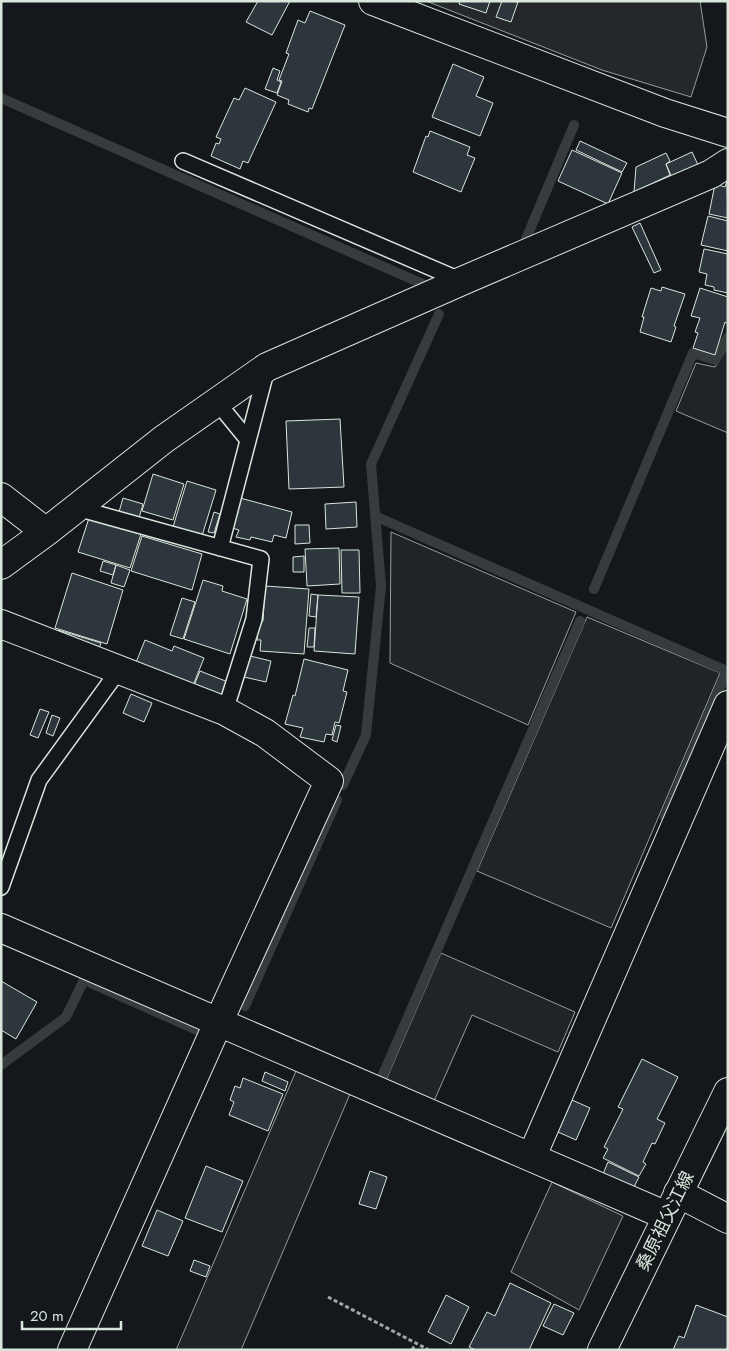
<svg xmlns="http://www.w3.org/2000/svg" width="729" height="1351" font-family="Jost,'Noto Sans JP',sans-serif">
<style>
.green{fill:#202428;stroke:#939e99}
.parking{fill:#24282b;stroke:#939e99}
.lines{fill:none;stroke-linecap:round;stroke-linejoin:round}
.stream{stroke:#363b3e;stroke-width:10}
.building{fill:#2c363c;stroke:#d8e6dc}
.lane-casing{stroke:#d8e6dc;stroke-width:18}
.street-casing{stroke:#d8e6dc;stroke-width:30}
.secondary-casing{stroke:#d8e6dc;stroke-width:30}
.path{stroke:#9da8a2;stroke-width:3;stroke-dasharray:4 2.5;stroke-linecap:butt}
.lane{stroke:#14181c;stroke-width:15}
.street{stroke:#14181c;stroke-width:28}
.secondary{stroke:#14181c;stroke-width:28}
.labels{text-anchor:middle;stroke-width:4;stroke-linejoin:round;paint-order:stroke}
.street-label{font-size:18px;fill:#d8e6dc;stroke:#14181c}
</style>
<rect width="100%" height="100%" fill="#14181c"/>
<!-- green -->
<path class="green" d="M728 347V433L676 411 696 363 715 367Z
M391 532 576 612 528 725 390 663Z
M587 617 720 673 611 928 477 871Z
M441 953 575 1012 558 1052 472 1015 434 1101 386 1080Z
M296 1071 350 1094 241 1350H176Z"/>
<!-- parking -->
<path class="parking" d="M426 1H700L707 47 691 97 602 70Z
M552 1182 623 1216 579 1310 511 1272Z"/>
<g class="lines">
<!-- stream -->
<path class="stream" d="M1 98 425 285
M526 239 574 125
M375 516 727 671 665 817
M594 589 693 353 715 360 728 337
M343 785 366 735 381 586 371 464 439 314
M245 1006 337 800
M1 1065 66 1017 84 980 197 1030
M381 1079 580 621"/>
</g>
<!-- building -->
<path class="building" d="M258 1H290L272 35 246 22Z
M460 1H490L486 13 459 4Z
M502 1 518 2 511 22 496 17Z
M310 11 345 25 312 109 309 108 308 112 288 104 289 100 277 95 282 81 279 80 289 54 286 53 298 20 305 23Z
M453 64 484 77 476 96 493 103 480 136 432 117Z
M273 68 280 71 277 80 281 82 277 93 265 89Z
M245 88 276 102 248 163 243 161 240 169 211 156 216 143 219 144 221 139 216 137 234 98 239 100Z
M430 131 470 147 467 155 475 158 461 192 413 172 426 136 428 137Z
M580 141 627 163 622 172 576 150Z
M572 150 622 173 608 204 558 181Z
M692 152 699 167 673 180 666 164Z
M666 153 670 161 666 164 670 175 634 192 636 167Z
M727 181 728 218 709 214 715 184 725 187Z
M708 216 728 221V251L701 245Z
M640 223 661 270 654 273 632 227Z
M704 249 728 254V293L714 290V287L705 285 707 274 699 272Z
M662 287 685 294 674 326 676 327 671 342 640 332 644 317H642L651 288 661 291Z
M700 288 728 297V324L725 322 715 355 693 348 698 333 695 332 700 318 691 316Z
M340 419 344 487 289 489 286 421Z
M153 474 184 484 173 520 142 511Z
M187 481 216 490 202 536 173 527Z
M123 498 143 504 139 518 119 512Z
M240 498 292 512 286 538 274 535 272 542 251 537 250 540 236 537 239 530 232 528Z
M356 502 357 527 326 529 325 504Z
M214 512 220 514 214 533 208 532Z
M89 518 141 534 130 568 78 552Z
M295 525H309L310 543 295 544Z
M142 536 202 554 192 590 131 571Z
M339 548 340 584 307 586 305 549Z
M341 550H359L360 593H342Z
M304 556V572H293V557Z
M103 561 116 565 113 575 100 571Z
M116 565 130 570 124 587 111 583Z
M72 573 123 590 107 644 55 628Z
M203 580 223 586 222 591 247 599 230 654 184 639Z
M265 586 309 589 304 654 260 651 261 640H257L258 621H263Z
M311 594 318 595 316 617 309 616Z
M318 595 359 597 355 654 314 651Z
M182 598 195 602 183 639 170 635Z
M309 628H315L314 647H307Z
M58 630 101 643 98 652 56 636Z
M145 640 172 651 174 646 204 658 192 688 135 665Z
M250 656 271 661 266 682 244 677Z
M304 659 348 670 343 691 347 692 339 723 335 722 332 735 326 734 324 742 300 737 303 728 285 724 293 695 295 696Z
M200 671 228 682 221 699 193 688Z
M131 694 152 703 144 722 123 713Z
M40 709 49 712 38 738 30 735Z
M52 715 60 718 53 736 46 733Z
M336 725 341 726 337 742 332 740Z
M1 981 37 1002 16 1039 1 1030Z
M642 1059 678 1077 657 1119 665 1123 655 1144 652 1143 643 1162 646 1164 639 1176 603 1158 608 1149 604 1147 623 1109 618 1107Z
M265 1072 288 1082 285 1091 262 1081Z
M243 1078 283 1094 268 1131 229 1115 234 1102 230 1100 235 1086 240 1088Z
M572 1100 590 1108 576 1140 558 1132Z
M608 1162 639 1177 633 1189 603 1174Z
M206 1166 243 1181 222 1232 185 1218Z
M370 1171 387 1177 376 1209 359 1204Z
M157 1210 183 1221 168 1256 142 1246Z
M194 1260 210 1266 206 1277 190 1271Z
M510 1283 551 1303 529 1350H476L469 1347 487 1312 495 1316Z
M446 1295 469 1307 451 1344 428 1332Z
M554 1304 574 1313 563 1335 543 1326Z
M696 1305 728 1317V1346L726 1350H673L679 1336 684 1338Z"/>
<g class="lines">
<defs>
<path id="lane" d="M183 161 462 281
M217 402 248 440
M77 508 261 559 254 619 225 711
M220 548 267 368
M1 887 39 780 119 670"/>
<path id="street" d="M1 497 46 532
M1 565 46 532 164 439 267 367 462 281 711 174 728 163
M1 624 225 711 265 733 329 781 218 1023 72 1350
M1 928 667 1216
M532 1156 728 705
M678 1193 728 1219"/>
<path id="secondary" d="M373 1 665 113 728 133
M602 1350 728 1092"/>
</defs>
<!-- lane casing -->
<use href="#lane" class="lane-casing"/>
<!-- street casing -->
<use href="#street" class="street-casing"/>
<!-- secondary casing -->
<use href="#secondary" class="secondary-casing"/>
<!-- path -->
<path class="path" d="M328 1297 429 1350
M412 1350 416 1343"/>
<!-- lane -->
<use href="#lane" class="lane"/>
<!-- street -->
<use href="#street" class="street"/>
<!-- secondary -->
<use href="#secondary" class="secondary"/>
</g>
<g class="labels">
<!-- street labels -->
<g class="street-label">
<text transform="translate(665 1221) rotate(-64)" y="6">桑原祖父江線</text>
</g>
</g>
<!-- border -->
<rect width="729" height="1351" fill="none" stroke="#d8e6dc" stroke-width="5"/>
<!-- scale -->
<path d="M22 1321v8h99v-8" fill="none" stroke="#d8e6dc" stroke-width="2.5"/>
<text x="30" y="1321" font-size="15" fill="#d8e6dc" stroke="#14181c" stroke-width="4" paint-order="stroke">20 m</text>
</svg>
